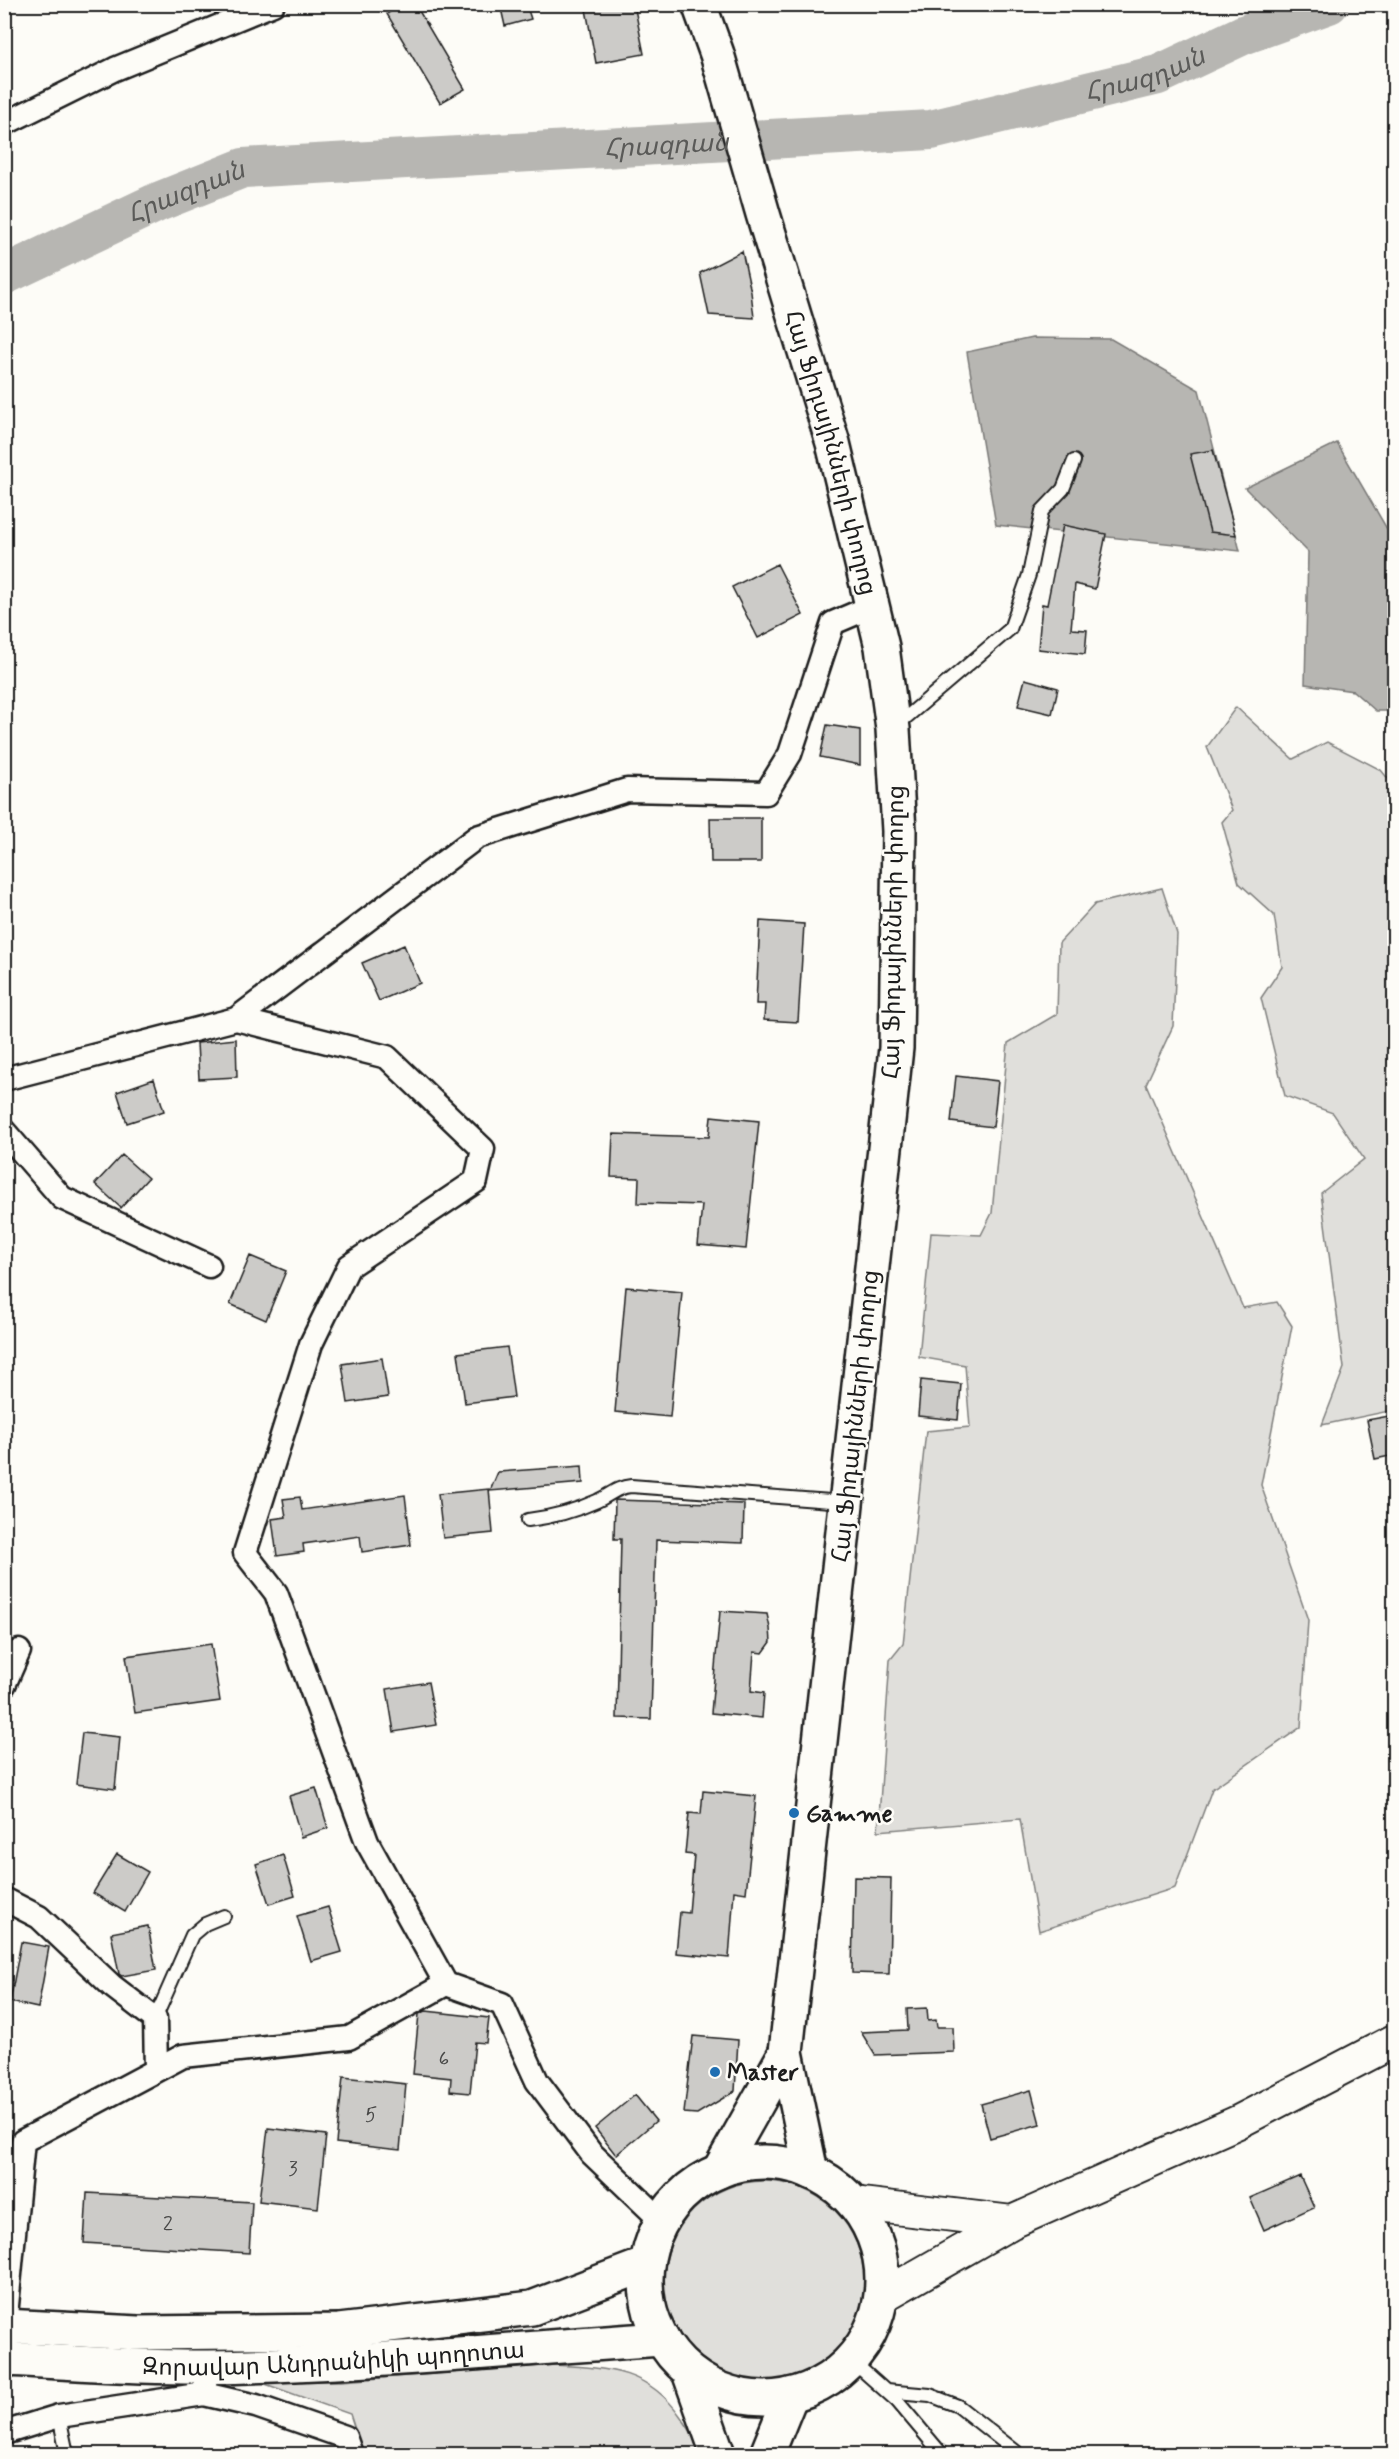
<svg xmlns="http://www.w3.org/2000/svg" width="1399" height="2459" font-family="Mynerve,'Noto Sans Armenian',sans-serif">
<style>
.green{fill:#e0dfdb;stroke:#7e7e7c;stroke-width:1.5}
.water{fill:#b7b6b2;stroke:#797876;stroke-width:1.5}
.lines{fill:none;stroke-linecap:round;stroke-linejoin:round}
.river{stroke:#b7b6b2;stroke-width:40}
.building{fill:#cccbc8;stroke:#1c1c1c;stroke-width:1.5}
.lane-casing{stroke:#1c1c1c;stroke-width:16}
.street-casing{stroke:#1c1c1c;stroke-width:27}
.secondary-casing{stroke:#1c1c1c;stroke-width:36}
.primary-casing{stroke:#1c1c1c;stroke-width:38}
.lane{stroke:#fdfcf7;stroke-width:12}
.street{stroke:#fdfcf7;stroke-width:22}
.secondary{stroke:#fdfcf7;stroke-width:32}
.primary{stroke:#fdfcf7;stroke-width:33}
.poi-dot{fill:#1f6fb2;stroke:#fdfcf7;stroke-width:2}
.labels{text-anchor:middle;stroke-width:5;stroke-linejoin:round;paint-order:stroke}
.number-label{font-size:21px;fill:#484847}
.street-label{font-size:24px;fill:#1c1c1c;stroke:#fdfcf7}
.poi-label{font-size:24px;font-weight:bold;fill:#1c1c1c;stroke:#fdfcf7;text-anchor:start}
.water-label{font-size:26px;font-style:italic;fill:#5a5a58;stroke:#fdfcf7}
</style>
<rect width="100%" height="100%" fill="#fdfcf7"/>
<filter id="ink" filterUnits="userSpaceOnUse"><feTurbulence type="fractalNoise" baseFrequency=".0167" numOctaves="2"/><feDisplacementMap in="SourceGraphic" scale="12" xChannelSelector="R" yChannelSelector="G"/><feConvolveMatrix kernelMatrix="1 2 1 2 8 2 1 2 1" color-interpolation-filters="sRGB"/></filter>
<g filter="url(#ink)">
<!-- green -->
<path class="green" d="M1236 707 1293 759 1327 742 1381 770 1394 786V1410L1322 1425 1344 1368 1321 1193 1364 1159 1333 1113 1285 1096 1261 998 1282 967 1274 915 1239 883 1222 822 1232 810 1207 747Z
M1162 888 1177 934 1173 1026 1146 1084 1243 1308 1277 1302 1292 1326 1261 1485 1308 1620 1301 1727 1212 1789 1175 1888 1039 1931 1020 1819 878 1831 890 1660 903 1644 926 1431 970 1427 965 1365 919 1357 931 1233 981 1235 992 1213 1008 1043 1057 1014 1059 943 1095 904Z
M664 2281a100 100 0 1 1 200 0a100 100 0 1 1-200 0Z
M554 2365C608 2368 648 2369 681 2417 689 2428 698 2441 700 2454H363L350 2414 254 2380 341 2381Z"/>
<!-- water -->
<path class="water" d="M1032 338 1111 339 1199 390 1240 551 996 525 967 352Z
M1337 443 1394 541V711H1376L1353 691 1305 684 1308 552 1245 488Z"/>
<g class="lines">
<!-- river -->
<path class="river" id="s1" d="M4 275 158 202 243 168 931 130 1158 75 1243 35 1329 4"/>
</g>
<!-- building -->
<path class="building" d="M402 4H415L465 89 440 103 387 14Z
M500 4H526L531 19 505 26Z
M585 4H634L644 54 596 63Z
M742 251 751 292 754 318 709 315 700 273Z
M1213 450 1236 535 1210 532 1190 454Z
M1063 525 1106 534 1095 589 1075 584 1071 629 1087 630 1085 654 1038 649 1042 604 1047 605Z
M777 564 803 615 758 638 732 587Z
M1025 679 1058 688 1052 714 1018 706Z
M827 725 860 730V765L820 757Z
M710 818H761V862H711Z
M760 921 804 924 798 1022 764 1020 765 1004H756Z
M404 945 420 983 379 1001 362 963Z
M236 1039 237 1077 199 1079 197 1043Z
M956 1076 998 1081 993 1127 951 1122Z
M154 1079 164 1111 127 1123 117 1092Z
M711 1116 759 1121 746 1249 698 1245 702 1205 638 1203 639 1178 611 1177 613 1134 709 1137Z
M122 1155 148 1178 121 1208 95 1184Z
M250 1256 286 1271 266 1320 230 1304Z
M626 1287 682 1292 670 1417 615 1412Z
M507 1347 514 1397 465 1403 458 1353Z
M382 1358 388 1397 348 1403 342 1364Z
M921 1380 961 1384 958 1420 918 1416Z
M1395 1415V1455L1375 1459 1367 1420Z
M582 1466 583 1483 490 1491 498 1472Z
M489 1489 493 1533 443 1538 438 1494Z
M405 1495 411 1545 362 1552 360 1536 303 1544 304 1552 277 1556 272 1519 286 1517 283 1499 300 1497 302 1510Z
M615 1500 744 1504 743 1543 656 1540 651 1719 617 1718 621 1539H614Z
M720 1611 767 1614 770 1628 771 1642 763 1653 754 1652 751 1691 764 1693 762 1718 711 1713Z
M211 1644 220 1701 135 1713 126 1656Z
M428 1682 436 1725 394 1732 387 1689Z
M82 1733 120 1737 115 1789 76 1784Z
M316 1788 328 1828 301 1837 289 1796Z
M703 1791 756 1796 746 1893 734 1891 729 1958 676 1953 680 1912 689 1913 694 1855 685 1854 689 1813 701 1814Z
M117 1854 148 1872 125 1912 93 1893Z
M283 1855 295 1896 269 1904 256 1864Z
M854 1877 891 1878 889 1974 852 1973Z
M328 1907 342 1952 311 1961 297 1916Z
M148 1926 156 1970 122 1976 119 1974 111 1933Z
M21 1942 49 1947 38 2008 10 2002Z
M927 2008 928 2021 936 2020 937 2027H953L954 2052 875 2055 861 2032 908 2030 907 2009Z
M426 2011 489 2018 486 2043 475 2042 470 2093 450 2091 451 2078 413 2074 419 2014Z
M693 2036 738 2040 735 2091 697 2114 684 2113Z
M343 2077 406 2084 400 2150 336 2143Z
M1031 2090 1040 2124 990 2138 981 2104Z
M635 2095 656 2121 616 2155 595 2128Z
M268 2128 326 2135 318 2208 259 2201Z
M1300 2176 1314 2207 1264 2230 1250 2198Z
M87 2193 252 2202 249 2253 84 2243Z"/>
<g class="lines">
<defs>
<path id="lane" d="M896 726 1010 629 1029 575 1042 511 1063 489 1074 461
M528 1520C552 1517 575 1511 597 1501 610 1495 617 1487 631 1486L844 1502
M155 2019 192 1935 205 1924 224 1916
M851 2360 897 2401 940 2452 937 2454
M886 2391 930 2395 958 2406 1019 2454
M59 2416 67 2454"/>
<path id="street" d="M4 124 115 69 273 4
M4 1079 236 1019
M4 1131 62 1198 209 1266
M4 1685 19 1651
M4 1899 39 1917 112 1986 155 2019 156 2070
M662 2221 591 2153 537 2081 502 2004 446 1984 367 1842 276 1593 245 1553 311 1344 349 1266 476 1181 483 1149 387 1057 236 1019 477 837 627 790 766 793 790 754 833 623 873 606
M5 2326 23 2141 183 2056 349 2038 446 1984
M204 2394 256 2406 345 2437 351 2454
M4 2433 59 2416 204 2394 207 2367"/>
<path id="secondary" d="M853 2203 1012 2222
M881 2297 1012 2222 1238 2122 1394 2041"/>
<g id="primary">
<path id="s2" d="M699 4 717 54 763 214 833 443 882 647 893 729 899 831 896 1048 786 2052 811 2172"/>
<circle cx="764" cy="2280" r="118"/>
<path d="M719 2171 786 2052"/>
<path d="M4 2326 138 2333 339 2331 532 2308 647 2264"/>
<path id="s3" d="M4 2359C72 2362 141 2368 209 2367 360 2364 511 2349 662 2339"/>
<path d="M689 2372 718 2454"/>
<path d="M767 2454 791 2395"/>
</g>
</defs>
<!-- lane casing -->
<use href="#lane" class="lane-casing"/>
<!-- street casing -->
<use href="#street" class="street-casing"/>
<!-- secondary casing -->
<use href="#secondary" class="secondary-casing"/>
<!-- primary casing -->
<use href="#primary" class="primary-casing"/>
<!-- lane -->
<use href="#lane" class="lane"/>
<!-- street -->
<use href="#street" class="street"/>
<!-- secondary -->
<use href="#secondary" class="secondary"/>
<!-- primary -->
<use href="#primary" class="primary"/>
</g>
</g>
<!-- markers -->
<g class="poi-dot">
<circle cx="794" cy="1813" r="6"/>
<circle cx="715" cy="2072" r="6"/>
</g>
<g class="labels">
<!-- number labels -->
<g class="number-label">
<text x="444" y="2065">6</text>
<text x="371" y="2121">5</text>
<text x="293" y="2175">3</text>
<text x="168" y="2230">2</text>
</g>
<!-- street labels -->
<g class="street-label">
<text dy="8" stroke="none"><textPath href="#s2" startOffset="468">Հայ Ֆիդայինների փողոց</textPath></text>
<text transform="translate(893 932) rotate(-89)" y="8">Հայ Ֆիդայինների փողոց</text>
<text transform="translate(855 1416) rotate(-84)" y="8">Հայ Ֆիդայինների փողոց</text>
<text dy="8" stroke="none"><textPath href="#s3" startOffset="330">Զորավար Անդրանիկի պողոտա</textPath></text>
</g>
<!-- poi labels -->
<g class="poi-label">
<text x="806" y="1821">Gamme</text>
<text x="727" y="2080">Master</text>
</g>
<!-- water labels -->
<g class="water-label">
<text dy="9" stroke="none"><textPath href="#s1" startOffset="1172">Հրազդան</textPath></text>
<text dy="9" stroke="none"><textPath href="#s1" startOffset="686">Հրազդան</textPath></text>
<text dy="9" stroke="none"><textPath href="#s1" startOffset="200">Հրազդան</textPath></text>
</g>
</g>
<!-- margin -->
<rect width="1399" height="2459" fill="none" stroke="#fdfcf7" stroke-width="24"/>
<rect x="12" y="12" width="1375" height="2435" fill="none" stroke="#1c1c1c" stroke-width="2" filter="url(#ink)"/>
</svg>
